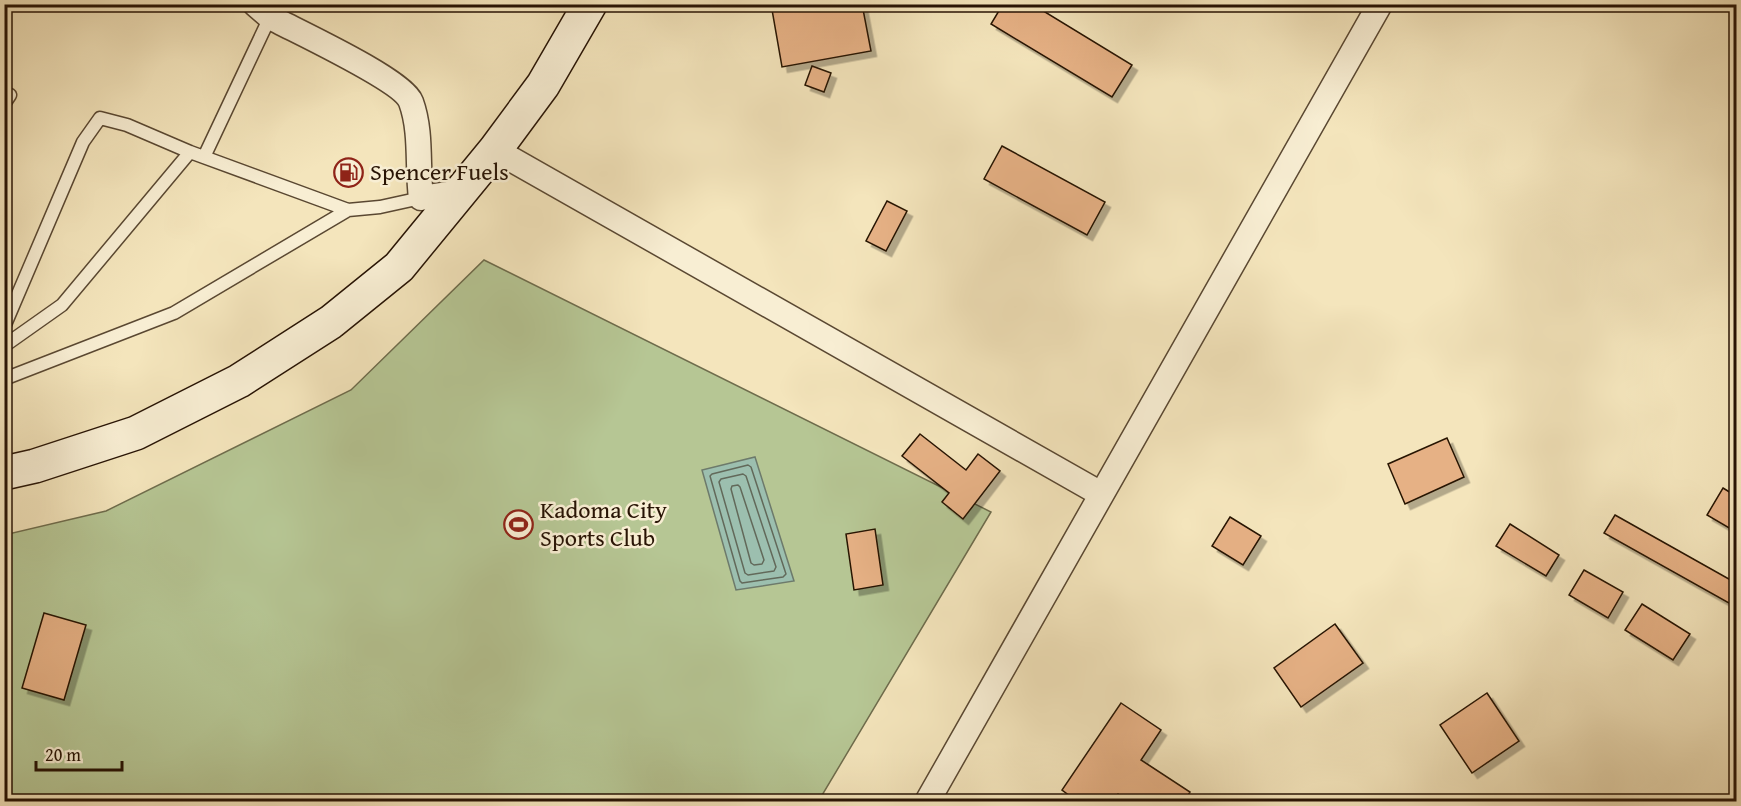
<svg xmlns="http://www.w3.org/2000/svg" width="1741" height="806" font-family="'Gentium Book Plus',serif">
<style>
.green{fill:#b6c694;stroke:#6e6c4c;stroke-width:1.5}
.water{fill:#9cbfaf;stroke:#6d7a6b;stroke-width:1.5}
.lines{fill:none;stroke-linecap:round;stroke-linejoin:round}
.shore{stroke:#62695a;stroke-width:1.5}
.building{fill:#e6b185;stroke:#271304;stroke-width:1.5;filter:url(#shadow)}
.lane-casing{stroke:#5a4832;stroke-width:15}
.street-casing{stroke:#5a4832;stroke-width:27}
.secondary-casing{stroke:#271304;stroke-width:36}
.lane{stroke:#f8eed3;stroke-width:12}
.street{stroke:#f8eed3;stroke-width:24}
.secondary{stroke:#f8eed3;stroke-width:33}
.labels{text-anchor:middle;stroke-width:5;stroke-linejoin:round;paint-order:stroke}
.poi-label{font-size:24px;fill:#271304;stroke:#f8eed3;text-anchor:start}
</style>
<defs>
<filter id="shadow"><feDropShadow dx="5.5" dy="5.5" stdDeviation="0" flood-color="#0004"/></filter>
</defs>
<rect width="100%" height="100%" fill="#f4e5bc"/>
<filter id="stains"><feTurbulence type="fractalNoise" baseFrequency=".00333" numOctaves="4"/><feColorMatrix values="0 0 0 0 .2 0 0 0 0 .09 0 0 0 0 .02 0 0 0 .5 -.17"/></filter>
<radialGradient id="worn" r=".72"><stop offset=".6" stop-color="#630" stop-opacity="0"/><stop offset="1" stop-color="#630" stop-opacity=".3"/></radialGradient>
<!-- green -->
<path class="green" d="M484 260 991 512 818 802 5 801 4 535 106 511 351 390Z"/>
<!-- water -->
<path class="water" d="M755 457 794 581 736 590 702 470Z"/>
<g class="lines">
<!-- shore -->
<path class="shore" d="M748 465 751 467 786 574 783 577 742 583 740 581 710 476 712 474Z
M743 474 746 476 776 567 774 571 748 575 745 573 719 482 721 479Z
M738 485 740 487 764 560 762 564 754 565 751 563 731 489 732 486Z"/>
</g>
<!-- building -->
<path class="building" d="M771 4H862L871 51 782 67Z
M1003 4H1032L1132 65 1112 97 991 24Z
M812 66 831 73 824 92 805 85Z
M1002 146 1105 202 1087 235 984 179Z
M887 201 907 211 886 251 866 241Z
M920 434 966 470 978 454 1000 471 963 519 942 502 949 493 902 456Z
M1447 438 1464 477 1405 504 1388 464Z
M1723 488 1736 496V532L1707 515Z
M1615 515 1736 583V607L1604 533Z
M1230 517 1261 536 1243 565 1212 546Z
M1510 524 1559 555 1546 576 1496 546Z
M875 529 883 585 854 590 846 534Z
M1584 570 1623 592 1608 618 1569 595Z
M1642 604 1690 634 1673 660 1625 630Z
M44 613 86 625 64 700 22 688Z
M1335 624 1363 663 1301 707 1274 668Z
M1487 693 1519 741 1472 773 1440 725Z
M1121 703 1161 730 1141 760 1190 792 1184 802H1129L1118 794 1112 802H1078L1062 790Z"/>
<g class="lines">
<defs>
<path id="lane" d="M4 104 10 95
M204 157 270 17
M4 327 83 142 100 118 127 125 190 152 348 210 380 207 421 198
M4 346 62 305 190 152
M4 379 174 313 348 210"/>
<path id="street" d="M255 4 270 17C296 31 403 80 411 102 422 132 417 167 421 198L460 192
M495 150 1101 494
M927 802 1380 4"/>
<path id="secondary" d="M4 473 35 466 136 433 239 381 331 322 399 267 495 150 543 85 590 4"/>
</defs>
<!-- lane casing -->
<use href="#lane" class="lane-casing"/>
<!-- street casing -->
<use href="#street" class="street-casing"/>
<!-- secondary casing -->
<use href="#secondary" class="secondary-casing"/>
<!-- lane -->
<use href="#lane" class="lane"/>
<!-- street -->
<use href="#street" class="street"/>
<!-- secondary -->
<use href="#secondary" class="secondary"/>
</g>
<!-- icons -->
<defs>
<symbol id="fuel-ring" viewBox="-11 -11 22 22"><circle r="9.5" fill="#f8eed3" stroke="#8f2418" stroke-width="1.5"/><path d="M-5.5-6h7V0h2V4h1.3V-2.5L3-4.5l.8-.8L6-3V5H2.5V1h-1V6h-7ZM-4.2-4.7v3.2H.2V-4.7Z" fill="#8f2418"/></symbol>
<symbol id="stadium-ring" viewBox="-11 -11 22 22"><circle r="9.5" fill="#f8eed3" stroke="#8f2418" stroke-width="1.5"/><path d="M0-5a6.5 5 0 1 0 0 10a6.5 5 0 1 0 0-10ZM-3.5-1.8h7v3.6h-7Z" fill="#8f2418"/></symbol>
</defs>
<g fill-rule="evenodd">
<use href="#fuel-ring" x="332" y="156" width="33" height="33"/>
<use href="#stadium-ring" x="502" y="508" width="33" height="33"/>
</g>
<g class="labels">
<!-- poi labels -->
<g class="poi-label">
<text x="370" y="180">Spencer Fuels</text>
<text x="540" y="518">Kadoma City<tspan x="540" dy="28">Sports Club</tspan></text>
</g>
</g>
<!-- margin -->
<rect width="1741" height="806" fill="none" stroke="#f4e5bc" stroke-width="24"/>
<rect x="6" y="6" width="1729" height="794" fill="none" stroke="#271304" stroke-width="3"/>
<rect x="12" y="12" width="1717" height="782" fill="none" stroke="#271304" stroke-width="1.5"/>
<!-- scale -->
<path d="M36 761v9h86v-9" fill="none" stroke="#271304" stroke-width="3"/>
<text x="45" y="761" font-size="18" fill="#271304" stroke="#f8eed3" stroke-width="4.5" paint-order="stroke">20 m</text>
<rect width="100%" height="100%" filter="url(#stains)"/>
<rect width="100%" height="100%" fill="url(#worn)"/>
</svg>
